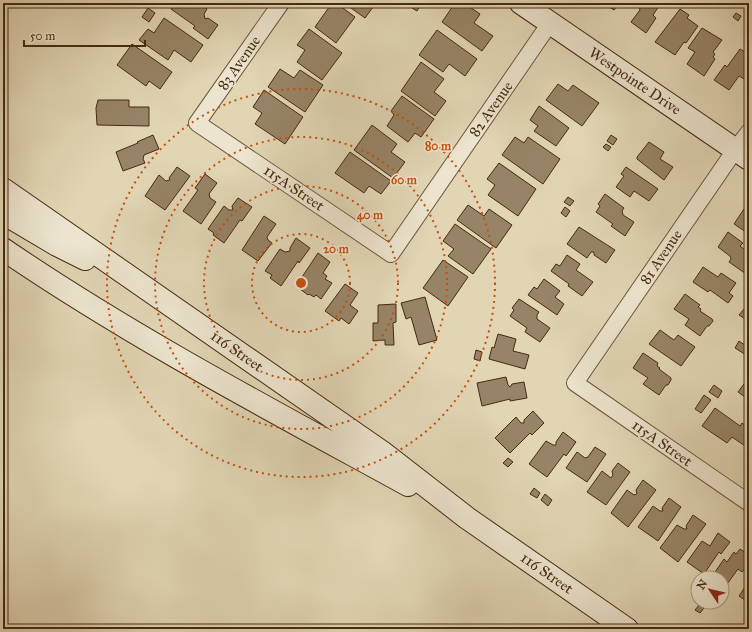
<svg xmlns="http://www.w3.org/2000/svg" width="752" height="632" font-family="'IM FELL Great Primer',serif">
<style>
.building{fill:#978366;stroke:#462a11}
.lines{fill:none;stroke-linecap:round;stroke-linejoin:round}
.street-casing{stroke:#6d553a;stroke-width:18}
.secondary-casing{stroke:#462a11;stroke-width:24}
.street{stroke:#ece4ce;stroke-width:16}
.secondary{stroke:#ece4ce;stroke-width:22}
.ring{fill:none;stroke:#c8500d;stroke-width:2;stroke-dasharray:2 4}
.labels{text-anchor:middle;stroke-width:3;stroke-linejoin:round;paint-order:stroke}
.street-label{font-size:15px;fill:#462a11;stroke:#ece4ce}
.centre{fill:#c8500d;stroke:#ece4ce;stroke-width:2}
.ring-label{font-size:12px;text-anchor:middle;font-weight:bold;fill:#c8500d;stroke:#ece4ce;stroke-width:3;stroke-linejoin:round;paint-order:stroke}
</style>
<rect width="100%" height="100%" fill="#e1d5b4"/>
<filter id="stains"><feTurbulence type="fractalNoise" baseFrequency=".005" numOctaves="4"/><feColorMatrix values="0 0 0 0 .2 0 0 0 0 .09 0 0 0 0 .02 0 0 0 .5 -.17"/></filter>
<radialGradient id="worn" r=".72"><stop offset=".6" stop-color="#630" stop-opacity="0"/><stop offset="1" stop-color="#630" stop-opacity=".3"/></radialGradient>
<!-- building -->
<path class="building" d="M175 3H199L207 9 204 14 205 19 208 18 218 25 208 39 193 28 195 26 171 9Z
M332 3H336L355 17 336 43 315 27Z
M344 3H376L365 18Z
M415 3 420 6 417 11 412 8Z
M455 3H464L480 14 474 23 493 36 482 51 442 22Z
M603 3H619L614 10Z
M638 3H661L653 15 656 18 646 33 631 22 640 10 639 6 637 5Z
M738 3H749V12Z
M148 8 155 13 149 22 142 17Z
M680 9 689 15 687 18 698 26 686 43 684 42 675 55 655 42Z
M736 13 741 16 738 21 733 17Z
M164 18 203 45 191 62 174 50 168 60 139 40 148 29 154 33Z
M702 28 722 40 713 52 715 54 713 57 715 59 704 76 687 64 695 52 688 48Z
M309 29 342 53 322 80 297 62 305 50 297 45Z
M437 30 477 59 465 76 449 64 443 72 419 55Z
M132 44 172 72 160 89 149 81 146 86 117 65Z
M740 49 748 54 745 58 749 61V72L744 79 739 76 729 90 714 80 725 65 727 67Z
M421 62 444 79 434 92 446 101 435 116 401 91Z
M280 69 294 78 300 70 323 85 305 112 268 87Z
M558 84 568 91 573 85 599 103 582 126 546 100Z
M264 90 303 117 285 144 255 124 262 113 253 107Z
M402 96 434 119 421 137 415 133 408 142 387 126 394 115 391 111Z
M98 100H129V107H149V126L97 125 96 108Z
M539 106 569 128 556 146 534 131 538 126 530 120Z
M372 125 397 144 391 152 405 162 393 178 354 150Z
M153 135 159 149 144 155 143 159 145 163 123 171 116 152 138 143 137 142Z
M611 135 617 139 613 145 607 141Z
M515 137 524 143 528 137 560 159 543 184 502 155Z
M649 142 664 152 660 159 673 167 664 180 637 159V157Z
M606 144 611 147 608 151 603 147Z
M350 152 391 181 381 194 369 186 364 193 335 173Z
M499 163 536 189 518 216 488 195 495 185 487 179Z
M177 167 190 176 165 210 145 196 159 175 166 181 170 180 169 178Z
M626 167 658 189 649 201 634 191 630 197 616 187 624 176 621 174Z
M205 174 217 183 209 194 210 198 216 202 201 224 183 211 198 190 195 188Z
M605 194 624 208 622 211 623 215 634 222 625 236 611 226 613 224 596 212 600 206 598 204Z
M568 197 574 201 570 206 564 202Z
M238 198 252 207 242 221 240 220 224 243 213 235 214 233 208 229 224 206 229 210H233L232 206Z
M468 205 484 216 489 209 512 225 496 248 457 220Z
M565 207 570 211 566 217 561 213Z
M744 209 749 213V234L734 224Z
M264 216 276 224 267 237 268 240 272 243 258 261 242 250Z
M455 224 491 249 473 274 448 256 454 249 443 241Z
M579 227 615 250 606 263 594 255V252H591L587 258 567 244Z
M728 232 743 243 740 246 749 253V276L729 262 731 259 730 256 718 247Z
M296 238 310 248 299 263 298 261 281 286 270 278 272 275 265 271 280 249 285 252 290 251V248Z
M318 253 330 262 323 273 327 276 325 279 332 283 321 299 316 295 314 297 309 294 308 295 296 286Z
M567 255 580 264 576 270 593 282 582 296 568 286 569 284 551 271 556 264 560 266Z
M443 260 468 277 448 306 423 288Z
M703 267 718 277 721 273 736 283 729 293 733 296 728 303 710 290 708 292 693 282Z
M544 279 560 291 555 297 564 304 557 315 528 295 534 287 537 289Z
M345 284 358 293 350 305 358 311 349 324 341 318 339 321 325 311Z
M685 294 700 305 698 307 701 309 700 311 712 319 713 321 709 326H707L700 336 685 325 689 319 674 309Z
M425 297 437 340 419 345 411 317 406 319 401 303Z
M519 299 539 312 537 315V319L550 328 540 342 525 332 527 328 510 316 514 310 512 308Z
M396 304V322L393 323 394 345H385V340L373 341V323H378V305Z
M744 309 749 312V317L747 320 739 315Z
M660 330 674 340 678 335 695 347 681 366 649 344Z
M498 334 516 339 513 351 529 355 525 369 489 359 492 347 494 348Z
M739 341 749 348V350L746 355 735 348Z
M476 350 482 352 480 361 474 359Z
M643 353 658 363 657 366 660 368 659 369 671 378V380L668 385H666L659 395 643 384 648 378 633 368Z
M506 377 508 385 510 387 512 384 524 382 527 398 510 401V399L482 406 477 383Z
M744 384 749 387V407L744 404 748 399 738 392Z
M714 385 722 391 718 398 709 392Z
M704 395 711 400 701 413 695 409Z
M715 408 740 426 742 423 749 428V441L745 446 732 437 727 443 702 426Z
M533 411 544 423 532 435 530 433 510 453 495 438 516 417 521 423H524V420Z
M563 432 576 442 566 456 564 454 547 477 529 464 546 441 553 445H556V442Z
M595 447 606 454 587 482 566 468 577 452 585 458 588 457Z
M508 458 513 462 508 467 503 463Z
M618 463 630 472 606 505 587 492 602 471 611 478 613 475 612 471Z
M643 480 656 490 628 527 611 513 627 490 634 495 637 494 636 490Z
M534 488 540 493 537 498 530 494Z
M545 494 552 500 548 506 541 500Z
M669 498 681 507 658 541 638 527 653 506 660 511H663L662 508Z
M693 515 706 524 678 562 660 548 677 525 684 529H687L686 526Z
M718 533 730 542 721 554 719 552 704 574 687 562 702 541 710 546Z
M740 549 749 555V563L742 572 738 569 722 591V578H711L724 559 727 562 734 552 736 554Z
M749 581V603L739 596Z
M699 605 704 608 700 613 695 610Z"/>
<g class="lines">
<defs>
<path id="street" d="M281 3 197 123 391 254 550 23
M749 132 735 150 575 383 749 503"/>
<path id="secondary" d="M521 3 749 159
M3 189 382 452 467 518 627 629
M3 213 57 245 85 259
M3 249C132 337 271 410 408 485"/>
</defs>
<!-- street casing -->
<use href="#street" class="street-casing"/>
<!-- secondary casing -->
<use href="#secondary" class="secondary-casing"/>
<!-- street -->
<use href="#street" class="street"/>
<!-- secondary -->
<use href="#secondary" class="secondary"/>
</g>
<!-- distance rings -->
<g class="ring">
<circle cx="301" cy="283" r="49"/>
<circle cx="301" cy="283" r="97"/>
<circle cx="301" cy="283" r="146"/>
<circle cx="301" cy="283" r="194"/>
</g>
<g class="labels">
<!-- street labels -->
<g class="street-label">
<text transform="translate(239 63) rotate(-55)" y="5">83 Avenue</text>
<text transform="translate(635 81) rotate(34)" y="5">Westpointe Drive</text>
<text transform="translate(491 109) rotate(-55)" y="5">82 Avenue</text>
<text transform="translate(294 188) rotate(34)" y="5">115A Street</text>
<text transform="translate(661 257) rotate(-56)" y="5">81 Avenue</text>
<text transform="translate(237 351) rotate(35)" y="5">116 Street</text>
<text transform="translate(662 443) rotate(35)" y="5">115A Street</text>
<text transform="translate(547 573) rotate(35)" y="5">116 Street</text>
</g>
</g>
<circle cx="301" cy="283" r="6" class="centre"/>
<g class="ring-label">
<text x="438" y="150">80 m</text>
<text x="404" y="184">60 m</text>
<text x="370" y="219">40 m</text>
<text x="336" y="253">20 m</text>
</g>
<!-- margin -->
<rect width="752" height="632" fill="none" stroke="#e1d5b4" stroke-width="16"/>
<rect x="4" y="4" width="744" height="624" fill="none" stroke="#462a11" stroke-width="2"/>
<rect x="8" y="8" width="736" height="616" fill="none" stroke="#462a11"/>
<!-- north arrow -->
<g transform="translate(710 590) rotate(305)"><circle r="19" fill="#ece4ce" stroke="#aa9a82"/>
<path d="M0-3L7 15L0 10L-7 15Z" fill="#8f2418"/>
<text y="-6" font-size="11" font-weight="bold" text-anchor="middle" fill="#462a11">N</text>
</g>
<!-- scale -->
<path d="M24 40v6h121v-6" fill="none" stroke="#462a11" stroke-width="2"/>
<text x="30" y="40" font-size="12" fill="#462a11" stroke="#ece4ce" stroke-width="3" paint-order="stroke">50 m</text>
<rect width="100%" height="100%" filter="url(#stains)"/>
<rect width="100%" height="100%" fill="url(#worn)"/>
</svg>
